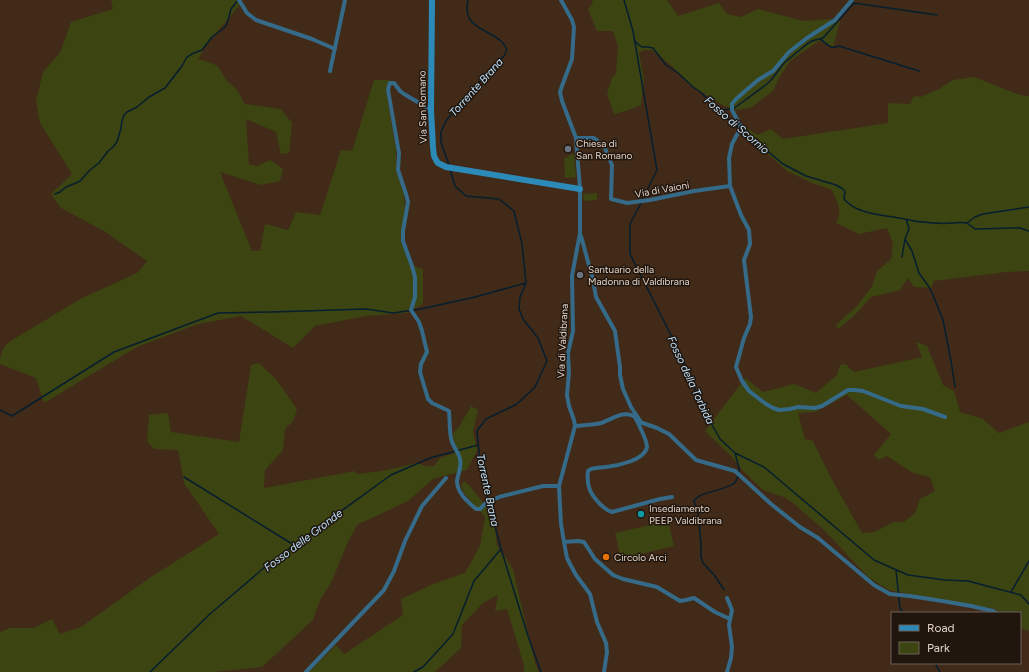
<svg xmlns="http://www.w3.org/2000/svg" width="1029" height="672" font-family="Figtree,sans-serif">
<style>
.green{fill:#3c4412;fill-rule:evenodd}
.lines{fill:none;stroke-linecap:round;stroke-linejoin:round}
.stream{stroke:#061e2d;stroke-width:1.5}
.street{stroke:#356a88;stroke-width:4}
.secondary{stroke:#2c8ab9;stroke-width:6}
.worship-dot{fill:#6b7280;stroke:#20160e;stroke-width:1.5}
.culture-dot{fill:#0f9aa8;stroke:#20160e;stroke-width:1.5}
.food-dot{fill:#e8710a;stroke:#20160e;stroke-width:1.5}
.labels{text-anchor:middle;stroke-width:3;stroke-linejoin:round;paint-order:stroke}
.street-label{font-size:10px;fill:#e1d2c7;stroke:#20160e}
.poi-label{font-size:10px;fill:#e1d2c7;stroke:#20160e;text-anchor:start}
.water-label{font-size:11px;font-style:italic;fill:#bde2fc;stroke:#20160e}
</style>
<rect width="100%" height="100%" fill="#412a18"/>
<!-- green -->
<path class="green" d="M111 0H242L238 7 205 46 198 60H203L218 66 226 80 237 90 245 104 281 109 292 123 289 153 281 154 276 132 246 119 249 164 257 166 270 160 283 169 280 181 261 185 220 172 252 251H260L265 224 288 230 296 212 320 215 341 150 352 151 374 80H390L386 92 396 149V172L403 190 405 205 402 239 408 260 414 266 423 269V304L407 313 366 316 315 326 293 348 241 316 198 324 137 347 44 403 36 378 0 364C0 354 2 349 9 342L82 298 137 273 147 261 104 231 61 208 51 194 72 174 40 123 36 101 43 72 60 53 71 22 113 9Z
M592 0H667L678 16 719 3 727 14 741 17 758 9 803 21 830 19 840 21 833 47 819 41 790 61 779 78 773 91 752 107 738 110 724 106 687 83 672 66 652 50H644L639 53 644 79 641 105 626 111 614 114 607 94 612 78 616 74 618 46 613 31H597L588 10 593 2Z
M974 77 1020 95 1029 96V271L1006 272 934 281 931 288 914 287 908 278 900 290 871 297 856 314 838 329 836 325 857 306 872 286 877 271 891 259 893 244 887 228 859 234 836 223C843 210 837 202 832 190L812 183 787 171 762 149 741 134 746 128 758 135 771 129 783 139 888 123V103L910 104 914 96 921 97 939 89 953 80Z
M574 154 576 177 565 178 564 158 569 157 568 155Z
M597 193V200L584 201 583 194Z
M916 342 927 346 943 385 954 391 960 412 983 419 999 433 1029 422V631L1020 628V613H1000L995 609 904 593 889 590 868 577 824 530 794 504 786 498 763 490 744 472 731 456 710 436 705 431 745 378 763 392 794 384 816 393 837 375 840 365 845 364 854 372 922 357ZM847 395 891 434 874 455 879 460 887 456 913 473 930 477 935 491 920 499 915 513 904 522H893L875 532 862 533 829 474 813 441 805 439 798 413 815 412Z
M259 363 276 379 297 409 293 421 285 429 283 450 265 470 264 488 355 471 356 474 382 471 417 463 426 466H434L440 458 455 453 453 433 459 427 471 406 478 410 473 431 477 450 467 470 433 479 408 501 357 525 347 544 332 581 320 600 313 620 262 667 214 672H0V632L10 628H34L52 619 60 634 81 627 151 577 219 534 184 483 178 450 154 449 147 441 149 415 168 413 171 432 239 442 251 365Z
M464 481 469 485 488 509 495 529 497 545 513 569 535 663 538 672H524V665L507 609 495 611 498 595 483 603 462 625 461 648 435 672H309L336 645 344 654 403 615 401 599 433 584 465 573 480 546 485 517 464 493 461 485Z
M668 521 674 546 621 559 615 533Z"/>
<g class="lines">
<!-- stream -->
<path class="stream" d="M624 0 633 31 657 170 642 200
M820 39C828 44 830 50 839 46L919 71
M634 40 639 45 642 47H647L653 48 666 65 678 73 693 87 699 91 709 100 735 125 748 137 759 144 783 164 806 176 836 185 843 189 845 191 844 199C856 214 882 215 899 218 907 219 915 222 924 222 932 223 944 224 952 223 957 223 962 222 967 223L975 217 983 214 1029 207
M719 110 733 109 767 84 772 79 784 63 807 44 812 41 823 38 854 3 937 15
M449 165 441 142V132L446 121 470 92 504 56 507 49C505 47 504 43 501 41 485 28 462 27 468 0
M450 169 455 186 466 196 499 199 514 211 522 244 526 283 520 297 519 309 523 319 538 338 547 361 535 387 517 404 486 419 477 431 481 472 501 549 528 636 541 672
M55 194 60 192 66 187 76 183 80 181 90 170 99 163 108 151 112 148 117 142 121 128 122 121 124 115 127 112 137 107 149 97 165 88 182 66 187 57 194 53 202 50 212 37 224 28 227 24 231 9 238 0
M641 203 630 224V254L682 357 701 405 720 439 735 453 764 467 874 560 908 575 945 580 968 581 1021 595 1029 604
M967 223 975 229 1013 228H1020L1029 231
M905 239 912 251 919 273 929 287 933 295 943 320 951 361 955 387
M902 257 905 239 909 229 908 225 906 219
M0 410 12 416 114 352 218 313 272 312 366 309 393 313 421 309 475 297 526 283
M735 453 739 468V473
M184 477 294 545
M896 570 900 608 903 613
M724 590 715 576 703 563 701 557V544L698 513 694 501C700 491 723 491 733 484 736 483 737 479 738 476
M1011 592 1029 561
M935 663 940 672
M150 672 210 614 272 561 391 475 430 458 478 445
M414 672 423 667 453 634 474 581 501 549"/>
<!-- street -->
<path class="street" d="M239 0 247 13 256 20 312 39 335 49
M561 0 572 20 574 27 572 59 562 86 560 92 562 101 576 138 580 189V233L572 276 573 331 568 353 569 372 567 395 569 406 574 420 575 426 559 486 561 524 564 542 567 558 570 564 576 575 590 594 597 622 606 643 607 652 604 672
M330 71 345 0
M431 110 404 94 400 91 394 83H390L389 86 388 90 399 153 398 170 406 194 408 202 403 231V241L412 266 415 277V297L411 310 419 322 422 331 427 352 421 364 420 372 428 399 432 403 449 411C450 420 449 434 452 442 454 448 459 453 460 459 462 467 458 473 457 481 457 493 468 502 476 509H480L486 503 499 497 543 486H559
M576 138H594L604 146 612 165 611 199 627 203 650 200 694 191 730 186 729 158 732 144 740 129V125L732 110V104L736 99 758 80 773 71 789 52 807 38 835 20 852 0
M730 186 741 215 749 230 750 244 744 260 751 317 750 324 744 338 736 367 742 381 749 391 766 404 773 408 779 410 790 409 798 407 815 408 822 406 848 390H855L863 391 901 406 923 409 945 417
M581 236 593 280 596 297 615 331 620 367V375L623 389 631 407 641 422
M637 421 657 428 669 434 696 460 735 471 771 504 800 527 818 538 874 585 890 594 910 596 942 601 971 606 993 611 996 613
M575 426C583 425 593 425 601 423 611 420 624 409 635 417 638 423 647 440 647 447 645 460 617 466 606 467 600 468 592 467 588 471 586 487 591 495 601 505 605 508 607 511 612 512L660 499 672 497
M564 542 578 541 584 542 595 559 613 575 623 579 657 587 680 601 686 600 694 598 715 612 730 619
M727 598 732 610 729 625 732 647 731 658 727 672
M306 672 384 590 394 571 405 541 422 506 446 478"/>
<!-- secondary -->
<path class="secondary" d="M432 0 431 110 433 147 434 156 436 160 438 163 446 167 580 189"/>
</g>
<!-- markers -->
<g class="worship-dot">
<circle cx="568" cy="149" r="4"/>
<circle cx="580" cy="275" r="4"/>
</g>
<circle class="culture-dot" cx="641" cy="514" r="4"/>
<circle class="food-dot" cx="606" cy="557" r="4"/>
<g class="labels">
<!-- street labels -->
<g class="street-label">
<text transform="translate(422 107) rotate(-91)" y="4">Via San Romano</text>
<text transform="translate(662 189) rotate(-10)" y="4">Via di Vaioni</text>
<text transform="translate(562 341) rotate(-87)" y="4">Via di Valdibrana</text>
</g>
<!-- poi labels -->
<g class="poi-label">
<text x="576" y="147">Chiesa di<tspan x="576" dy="12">San Romano</tspan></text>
<text x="588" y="273">Santuario della<tspan x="588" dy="12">Madonna di Valdibrana</tspan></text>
<text x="649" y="512">Insediamento<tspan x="649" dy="12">PEEP Valdibrana</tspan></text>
<text x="614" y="561">Circolo Arci</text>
</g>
<!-- water labels -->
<g class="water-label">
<text transform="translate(476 87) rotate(-48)" y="4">Torrente Brana</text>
<text transform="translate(737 125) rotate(41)" y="4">Fosso di Scornio</text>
<text transform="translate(691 380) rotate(65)" y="4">Fosso della Torbida</text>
<text transform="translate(488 490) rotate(78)" y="4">Torrente Brana</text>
<text transform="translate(303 540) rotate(-37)" y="4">Fosso delle Gronde</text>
</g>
</g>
<!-- legend -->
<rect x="891" y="612" width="130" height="52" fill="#20160e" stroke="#6d6158"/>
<rect x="899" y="625" width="20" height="6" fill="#2c8ab9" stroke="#6d6158"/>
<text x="927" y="632" font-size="12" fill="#e1d2c7">Road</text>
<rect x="899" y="642" width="20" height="12" fill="#3c4412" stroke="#6d6158"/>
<text x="927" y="652" font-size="12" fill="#e1d2c7">Park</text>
</svg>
